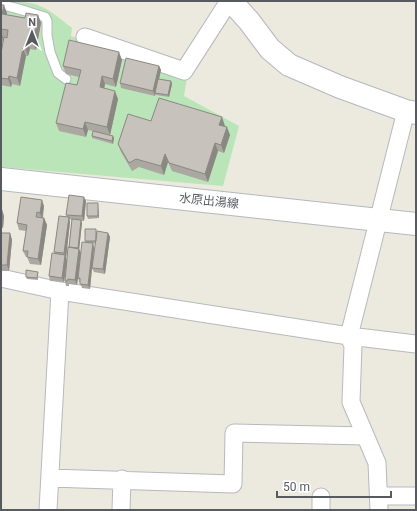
<svg xmlns="http://www.w3.org/2000/svg" width="417" height="511" font-family="Roboto,'Noto Sans JP',sans-serif">
<style>
.green{fill:#b9e5b8}
.lines{fill:none;stroke-linecap:round;stroke-linejoin:round}
.lane-casing{stroke:#b6b9be;stroke-width:11}
.street-casing{stroke:#b6b9be;stroke-width:19}
.secondary-casing{stroke:#b4b8bf;stroke-width:24}
.lane{stroke:#fff;stroke-width:9}
.street{stroke:#fff;stroke-width:17}
.secondary{stroke:#fff;stroke-width:22}
.wall{fill:#aba7a1;fill-rule:evenodd}
.shaded-wall{fill:#8b8883}
.building{fill:#c7c2bb;stroke:#8b8883}
.labels{text-anchor:middle;stroke-width:3;stroke-linejoin:round;paint-order:stroke}
.street-label{font-size:12px;fill:#575b60;stroke:#fff}
</style>
<rect width="100%" height="100%" fill="#ece9de"/>
<!-- green -->
<path class="green" d="M1 1C39 1 43 5 72 28L71 36 187 77 184 96 239 126 223 186 1 167Z"/>
<g class="lines">
<defs>
<path id="lane" d="M1 5C17 7 29 13 45 17L47 21V35L50 52 58 73 66 79"/>
<path id="street" d="M85 37 184 71 229 1
M1 278 60 291 349 336 416 344
M50 478 233 484 234 433 365 436
M380 496H416
M48 510 60 291
M121 510 122 479
M321 510V497
M379 510 377 463 351 402 353 346 349 336 406 111"/>
<path id="secondary" d="M231 1 249 21 270 49 289 65 340 87 406 111 416 113
M1 179 416 224"/>
</defs>
<!-- lane casing -->
<use href="#lane" class="lane-casing"/>
<!-- street casing -->
<use href="#street" class="street-casing"/>
<!-- secondary casing -->
<use href="#secondary" class="secondary-casing"/>
<!-- lane -->
<use href="#lane" class="lane"/>
<!-- street -->
<use href="#street" class="street"/>
<!-- secondary -->
<use href="#secondary" class="secondary"/>
</g>
<!-- wall -->
<path class="wall" d="M1 5 7 13V15L25 18 38 15 41 23 36 50 30 49 28 56H26L20 86 12 84 11 87 1 85V53L3 38V37L1 48Z
M122 60 116 87 105 84 104 88 118 99 110 135 114 138 113 144 92 138V136L93 131 88 130 86 137 59 131 56 123 77 85 79 77 66 74 63 66Z
M159 66 161 70 159 79 171 81 172 84 169 97 156 95 155 93V96L121 88 120 83Z
M224 126 230 135 224 153 218 151 208 182 172 171 168 162 164 175 139 167 132 171 121 152 118 144 225 126Z
M1 196 2 198 1 209 4 216 3 228H1Z
M86 201 84 221H81L82 223 79 249 80 253 86 242 85 241 97 232 108 233 110 237 105 274 94 272 92 268 90 289 82 288 78 278 77 285 69 284V286H66L65 281 72 220 69 219 70 222 66 258 67 260 64 282 50 281 49 276 55 254 54 252 67 217 66 215ZM93 243 96 244 93 264 94 248Z
M98 205 99 218 88 219 87 216Z
M44 206 43 218H44L47 225 41 265 30 264 27 257H26L23 251 26 231 19 230 17 223Z
M1 233H10L12 240 9 271H1Z
M38 272V280L27 279 26 277Z"/>
<!-- shaded-wall -->
<path class="shaded-wall" d="M4 5 7 13 5 22 2 14Z
M38 15 41 23 36 50 33 42Z
M1 33 3 37 1 48Z
M27 40 30 49 28 56 25 48Z
M23 48 26 56 20 86 17 78Z
M119 52 122 60 116 87 113 79Z
M159 66 161 70 155 96 153 91Z
M9 76 12 84 11 87 8 79Z
M102 76 105 84 103 95 100 87Z
M171 81 172 84 169 97 168 95Z
M115 91 118 99 110 135 107 127Z
M222 117 225 126 222 133 219 125Z
M85 122 88 130 86 137 83 129Z
M227 127 230 135 224 153 221 145Z
M113 136 114 138 113 144 112 141Z
M215 143 218 151 208 182 205 174Z
M165 154 168 162 164 175 161 166Z
M1 196 2 198 1 212Z
M84 197 86 201 84 221 82 216Z
M42 200 44 206 42 219 40 213Z
M98 203V205L99 218 98 216Z
M2 209 4 216 3 228 1 222Z
M69 217 70 222 66 258 67 260 64 282 62 278 65 255 64 253Z
M44 218 47 225 41 265 38 259Z
M81 220 82 223 79 251 78 248Z
M10 233 12 240 9 271 7 265Z
M108 233 110 237 105 274 103 269Z
M93 243 94 248 90 289 88 285Z
M79 249 81 253 77 285 75 280Z"/>
<!-- building -->
<path class="building" d="M1 5H4L2 14 25 18 26 13 38 15 33 42 27 40 25 48H23L17 78 9 76 8 79 1 78V53L4 37 7 38 8 30 1 29Z
M69 40 119 52 113 79 102 76 100 87 115 91 107 127 85 122 83 129 56 123 66 83 77 85 81 70 63 66Z
M126 58 159 66 153 91 120 83Z
M158 79 171 81 168 95 155 93Z
M159 98 222 117 219 125 227 127 221 145 215 143 205 174 169 163 165 154 161 166 136 159 129 163 118 144 128 114 151 121Z
M93 131 113 136 112 141 92 136Z
M69 195 84 197 82 216 66 215Z
M21 197 42 200 40 213 37 212 36 217 44 218 38 259 27 257 28 251H23L27 225 17 223Z
M87 203H98V216H87Z
M59 216 69 217 64 253 54 252Z
M72 219 81 220 78 248 69 247Z
M85 229H96V241H85Z
M97 231 108 233 103 269 92 268Z
M1 233H10L7 265H1Z
M82 242 93 243 88 285 80 284V278H78Z
M68 247 79 249 75 280 68 279 67 281H65Z
M52 253 65 255 62 278 49 276Z
M26 270 38 272 37 278 26 277Z"/>
<g class="labels">
<!-- street labels -->
<g class="street-label">
<text transform="translate(209 201) rotate(6)" y="4">水原出湯線</text>
</g>
</g>
<!-- border -->
<rect width="417" height="511" fill="none" stroke="#575b60" stroke-width="4"/>
<!-- north arrow -->
<g transform="translate(32 32)" stroke="#ffffff" stroke-width="3" paint-order="stroke">
<path d="M0-3L7 15L0 10L-7 15Z" fill="#575b60"/>
<text y="-6" font-size="11" font-weight="bold" text-anchor="middle" fill="#575b60">N</text>
</g>
<!-- scale -->
<path d="M277 491v6h114v-6" fill="none" stroke="#575b60" stroke-width="2"/>
<text x="283" y="491" font-size="12" fill="#575b60" stroke="#ffffff" stroke-width="3" paint-order="stroke">50 m</text>
</svg>
